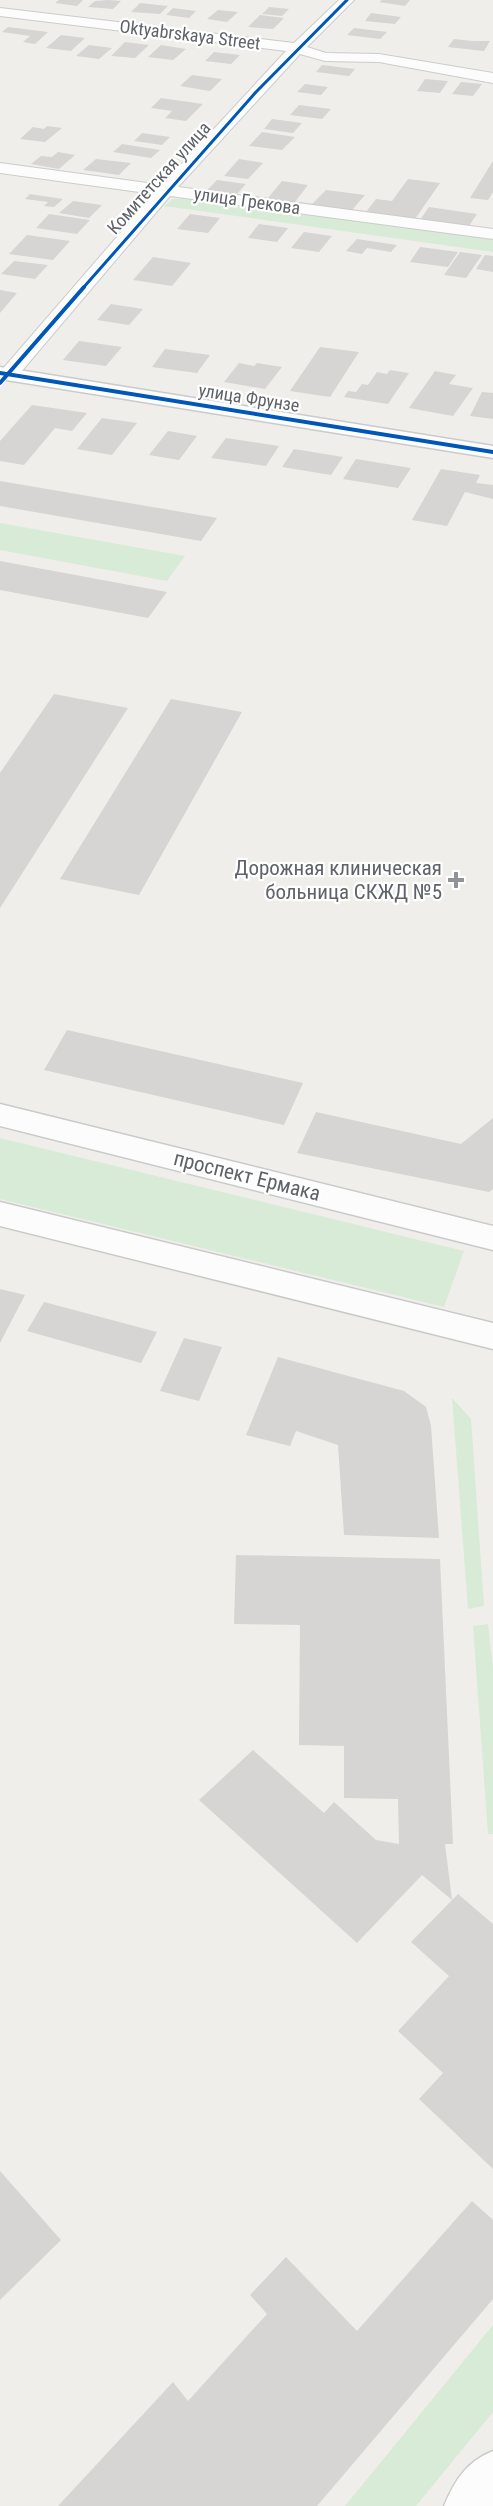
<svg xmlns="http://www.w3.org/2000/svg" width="493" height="2506" font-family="'Roboto Condensed',sans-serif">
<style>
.green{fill:#d8ebd6}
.building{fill:#d6d5d3}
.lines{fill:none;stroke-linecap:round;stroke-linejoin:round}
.street-casing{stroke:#cbcccc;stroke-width:2}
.secondary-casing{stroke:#cacacb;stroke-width:3}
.street{fill:#fdfcfc;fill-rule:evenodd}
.secondary{fill:#fdfcfc;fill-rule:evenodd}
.cycleway-far1-casing{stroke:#fff;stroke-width:5}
.cycleway-casing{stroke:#fff;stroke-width:6}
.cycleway-far1{stroke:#0057b8;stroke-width:3}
.cycleway{stroke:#0057b8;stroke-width:4}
.poi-dot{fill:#919496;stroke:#fff;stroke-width:2}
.labels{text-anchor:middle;stroke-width:4.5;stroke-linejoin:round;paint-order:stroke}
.far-street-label{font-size:18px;fill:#5f6368;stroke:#fff}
.poi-label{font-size:21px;fill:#5f6368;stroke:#fff;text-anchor:end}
.street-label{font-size:21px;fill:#5f6368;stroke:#fff}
</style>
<rect width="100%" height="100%" fill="#efeeea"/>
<!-- green -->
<path class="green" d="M190 198 493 239V252L164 206 173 199Z
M0 523 185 556 167 581 0 550Z
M0 1138 464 1251 444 1307 0 1199Z
M452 1398 471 1419 484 1606 468 1609Z
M488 1624 493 1668V1834H488L473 1626Z
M493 2325V2412L416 2506H345Z"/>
<!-- building -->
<path class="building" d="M59 0H83L77 6 55 3Z
M382 0H410L405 6 379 2Z
M95 1 109 0 121 1 113 9 88 7Z
M140 3 168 6 160 14 131 12Z
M269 7 289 9 282 16 262 14Z
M173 8 196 11 189 18 166 15Z
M218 10 238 12 227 22 207 19Z
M371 13 401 17 395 24 365 21Z
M260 15 284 18 273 29 248 27Z
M8 27 48 32 35 44 23 42 30 36 2 32Z
M354 28 387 32 380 39 347 35Z
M61 35 85 38 71 51 46 48Z
M454 39 472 41H490L484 51 448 47Z
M125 42 149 45 135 58 111 56Z
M89 45 112 48 99 59 76 56Z
M161 45 186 49 173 60 148 57Z
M214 52 240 55 231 64 205 61Z
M322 65 355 69 349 76 316 72Z
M192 75 222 79 210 91 180 86Z
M425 79 448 81 440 93 417 91Z
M461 82 482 84 473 96 452 94Z
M305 84 328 87 321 95 297 92Z
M161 98 203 104 186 121 165 118 172 111 151 108Z
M299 105 331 109 322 119 290 115Z
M272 119 302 123 293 133 264 129Z
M47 126 62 128 45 142 20 139 33 127 44 129Z
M262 132 295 137 282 150 249 146Z
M142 133 170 137 162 145 134 141Z
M122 144 160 150 151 158 113 152Z
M58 152 75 155 59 169 31 164 41 156 52 157Z
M96 159 131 163 119 175 83 170Z
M239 159 263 163 248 179 224 176Z
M493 161V192L488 200 470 198Z
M408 179 440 183 415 219 366 212 376 199 392 201Z
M217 180 246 184 237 194 207 190Z
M282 181 308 185 295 202 268 198Z
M326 190 365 195 352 210 312 204Z
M30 194 63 199 54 207 44 206 48 202 25 199Z
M73 201 102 205 89 218 59 213Z
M429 207 477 214 469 226 420 220Z
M49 214 90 220 77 234 36 228Z
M190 214 220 218 208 233 177 229Z
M259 224 288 228 277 242 248 238Z
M304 232 332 236 319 252 291 248Z
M27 235 70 241 53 260 9 254Z
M357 239 397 245 391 252 367 248 362 254 346 251Z
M420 247 458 252 448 267 410 262Z
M460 252 482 255 466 278 444 275Z
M485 255 493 256V272L476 269Z
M153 257 191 263 172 286 133 280Z
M14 261 48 265 35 279 1 274Z
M0 290 17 293 0 313Z
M111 304 143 309 129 325 97 320Z
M79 341 122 347 106 366 63 360Z
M320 347 359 352 330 397 290 391Z
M165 349 210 355 197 373 152 367Z
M239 363 254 366 257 363 282 367 265 389 224 382Z
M390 370 409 373 388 404 344 397 348 391 356 392 362 384 368 385 377 372 387 374Z
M435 371 456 375 449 384 473 388 453 416 409 408Z
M482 392 493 393V419L470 416Z
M32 405 87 413 72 431 55 428 24 465 0 461V441Z
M102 418 137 423 112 455 77 449Z
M168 431 197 436 179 460 149 455Z
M226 438 279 446 266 466 211 458Z
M294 449 343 457 331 475 282 467Z
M356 459 411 468 398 488 343 479Z
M441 469 480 475 476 483 493 485V499L465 492 447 526 412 520Z
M0 481 217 518 201 541 0 506Z
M0 561 167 592 148 618 0 590Z
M54 694 128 708 0 908V773Z
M171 699 242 712 139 895 60 879Z
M67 1030 303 1083 284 1125 44 1070Z
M316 1112 461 1144 493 1118V1189L489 1192 297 1153Z
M0 1289 25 1295 0 1343Z
M44 1302 157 1332 141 1363 27 1331Z
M184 1338 222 1347 199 1401 160 1391Z
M278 1357 404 1391 426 1407 431 1426 439 1538 344 1535 338 1445 296 1431 290 1446 246 1435Z
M236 1555 440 1559 453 1844H445L452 1900 422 1875 357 1943 199 1800 253 1750 324 1813 334 1802 376 1840 399 1844 398 1799 344 1798V1746L299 1745 300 1625 234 1624Z
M458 1894 493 1924V2169L419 2099 443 2073 398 2031 449 1976 411 1942Z
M0 2171 61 2240 0 2300Z
M472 2201 493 2220V2299L317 2506H58L173 2382 188 2401 267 2314 250 2295 286 2257 357 2331Z"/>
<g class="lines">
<defs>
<path id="street" d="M339 0H354L307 47 326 53 379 54 493 73V83L379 62 325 61 300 54 178 187 493 229V239L170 196 15 379H1V371L154 194 0 173V163L162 185 286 51 0 16V8L294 43Z"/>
<path id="secondary" d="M0 367 493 446V458L0 379Z
M0 1104 493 1226V1250L0 1126Z
M0 1202 493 1323V1349L0 1226Z
M493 2451V2506H444C455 2480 466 2462 493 2451Z"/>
</defs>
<!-- street casing -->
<use href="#street" class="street-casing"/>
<!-- secondary casing -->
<use href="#secondary" class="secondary-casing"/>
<!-- street -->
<use href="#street" class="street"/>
<!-- secondary -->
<use href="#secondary" class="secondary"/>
<defs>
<path id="cycleway-far1" d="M83 288 256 92 347 0"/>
<path id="cycleway" d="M0 373 493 452
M0 383 84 287"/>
</defs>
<!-- cycleway-far1 casing -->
<use href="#cycleway-far1" class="cycleway-far1-casing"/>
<!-- cycleway casing -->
<use href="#cycleway" class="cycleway-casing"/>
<!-- cycleway-far1 -->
<use href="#cycleway-far1" class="cycleway-far1"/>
<!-- cycleway -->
<use href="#cycleway" class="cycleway"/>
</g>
<!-- markers -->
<path class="poi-dot" d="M453 871h6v6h6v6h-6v6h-6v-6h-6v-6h6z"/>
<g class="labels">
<!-- far-street labels -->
<g class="far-street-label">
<text transform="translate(190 35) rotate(7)" y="6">Oktyabrskaya Street</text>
<text transform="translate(159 178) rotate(-48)" y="6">Комитетская улица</text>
<text transform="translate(247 201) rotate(8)" y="6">улица Грекова</text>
<text transform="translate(249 398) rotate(9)" y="6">улица Фрунзе</text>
</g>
<!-- poi labels -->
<g class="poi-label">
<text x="442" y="875">Дорожная клиническая<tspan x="442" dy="24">больница СКЖД №5</tspan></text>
</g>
<!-- street labels -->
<g class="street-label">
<text transform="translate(247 1176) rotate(14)" y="7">проспект Ермака</text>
</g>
</g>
</svg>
